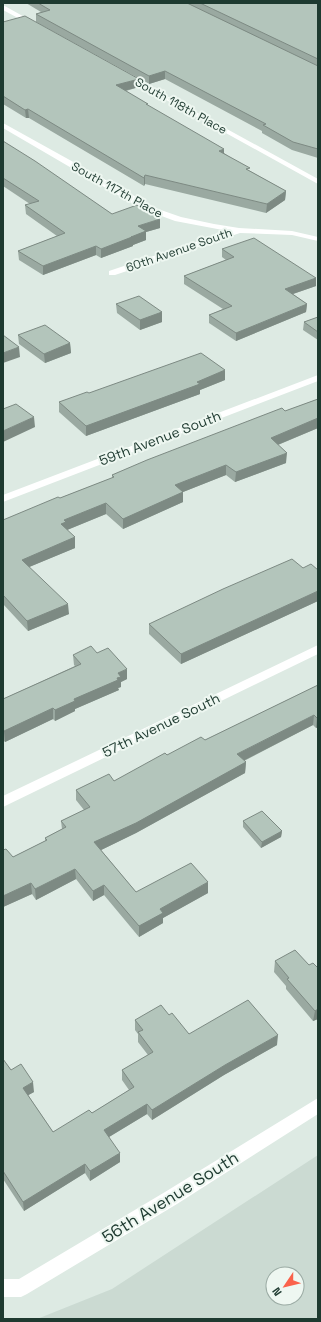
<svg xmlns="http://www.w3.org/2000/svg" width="321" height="1322" font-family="'Space Grotesk',sans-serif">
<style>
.built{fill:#cbdad2;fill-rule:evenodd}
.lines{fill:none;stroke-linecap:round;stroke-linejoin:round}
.minor{fill:#fff;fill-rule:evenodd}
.wall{fill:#9aa9a1}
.shaded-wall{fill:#7d8a83}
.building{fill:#b3c5bb;stroke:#7d8a83}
.labels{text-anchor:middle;stroke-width:4;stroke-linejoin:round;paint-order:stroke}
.far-street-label{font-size:12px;fill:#1e3a30;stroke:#eef7f1}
.street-label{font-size:14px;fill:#1e3a30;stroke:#eef7f1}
.near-street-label{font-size:17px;fill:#1e3a30;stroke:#eef7f1}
</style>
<rect width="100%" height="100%" fill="#ddeae3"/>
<!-- built -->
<path class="built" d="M318 1155V1319H37L112 1289ZM273 1274H297V1298H273Z"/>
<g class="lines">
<!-- minor -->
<path class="minor" d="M3 5 37 24 38 25 33 26 3 10Z
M125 73 318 179V184L123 76V74Z
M3 123 158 209 181 217 214 224 239 228 292 231 318 237V241L292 235 240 233 115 275H109V271L228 231 175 221 140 208 3 128Z
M318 375V381L3 502V495Z
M318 645V654L3 807V796Z
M318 1098V1114L177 1204 27 1294 21 1297H3V1279H19L165 1192Z"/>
</g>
<!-- wall -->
<path class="wall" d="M26 3H318V158L292 150 262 133V131L165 79 149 84 36 22V14L41 12Z
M3 22 139 87 126 91 148 106 224 153 250 171 286 191 285 200 266 213 145 184 144 186 29 118H26L3 104Z
M3 141 112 214 160 228 146 232V240L133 245V246L101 258 96 255 43 275 19 260 18 251 57 236 26 214 25 205 30 204 3 186Z
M222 249 316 278V286L293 294 307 304 306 312 236 341 209 323V315L223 309 184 284V276L226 260 222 257Z
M116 304 162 312V322L140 330 117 313Z
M318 317V340L303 330 304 322Z
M18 335 70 343 71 353 45 363 19 344Z
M225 380 200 390V394L86 436 59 412V402L89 393Z
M318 399V428L278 445 286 463 235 482 226 475 183 492V502L123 529 106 514 67 530 75 548 29 567 69 614 28 631 3 604V520L60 498 112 478V475Z
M303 568 318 570V601L181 664 149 634V624Z
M97 653 127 679 121 682V687L118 688 119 690 75 709V711L55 721 53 719 5 742 3 740V699L75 666 74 665 73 655Z
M318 685V727L316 728 313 725 244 761 246 762 245 773 136 833 101 850 136 892 208 893 163 918V923L139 937 104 895 93 901 76 879 36 900 32 894 3 907V850L13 857 45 841V838L62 829 61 821 84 810 76 800V790L114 781 167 755 205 740Z
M243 821 282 831 281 837 261 848 243 827Z
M275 961 309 965 318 1019 313 1021 286 989V986L274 972Z
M169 1015 189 1034 277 1045 224 1075 152 1120 147 1114 109 1137 120 1162 90 1181 85 1173 24 1211 3 1179V1059L11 1070 34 1092 28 1095 53 1132 92 1113 129 1090 122 1080V1070L148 1055 138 1042V1034L135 1030V1020Z"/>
<!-- shaded-wall -->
<path class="shaded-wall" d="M165 71V79L149 84V76Z
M139 79V87L116 93V85Z
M28 109 29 118H26L25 110Z
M224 149V158L219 151Z
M145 175V184L144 186V178Z
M286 191 285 200 266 213 267 204Z
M160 219V228L146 232V240L133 245V246L101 258V249L131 237 138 226Z
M96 246V255L43 275V266Z
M316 278V286L284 297 285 289Z
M307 304 306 312 236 341V333Z
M162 312V322L140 330V320Z
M70 343 71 353 45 363 44 354Z
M19 347 20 357 3 363V353Z
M225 370V380L200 390V394L86 436V426Z
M34 417 35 427 3 442V431Z
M318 418V428L270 448 271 438Z
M287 453 286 463 235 482 236 472Z
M226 465V475L183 492V502L123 529V519L175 485Z
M106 503V514L67 530 61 524 64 520Z
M75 537V548L22 570V560Z
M318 591V601L181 664V654Z
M68 604 69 614 28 631 27 621Z
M127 669V679L121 682V687L118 688 119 690 75 709V711L55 721V710L74 699 118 673Z
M53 708V719L5 742 4 731Z
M314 715 313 725 237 764V754Z
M318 717V727L316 728 317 718Z
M246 762 245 773 136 833 95 853 94 842Z
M282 831 281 837 261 848 262 842Z
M75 869 76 879 36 900 35 889Z
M208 882V893L163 918V923L139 937V926L160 909Z
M31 883 32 894 3 907V896Z
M104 885V895L93 901V891Z
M318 1009V1019L313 1021 315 1011Z
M278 1035 277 1045 224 1075 152 1120V1110L225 1065Z
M33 1082 34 1092 25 1097 23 1088Z
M147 1104V1114L104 1140V1130Z
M120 1153V1162L90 1181V1171Z
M85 1164V1173L24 1211 23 1202Z"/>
<!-- building -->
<path class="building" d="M38 3H187L318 66V149L293 142 263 125 266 124 165 71 149 76 36 14 50 10Z
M200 3H318V59Z
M25 16 139 79 116 85 148 104H146L224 149 219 151 250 168 246 169 286 191 267 204 145 175 144 178 28 109 25 110 3 96V22Z
M3 141 35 161 112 214 137 205 160 219 138 226 146 231 131 237H132L101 249 96 246 43 266 18 251 65 233 25 205 39 201 3 178Z
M254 238 316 278 285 289 307 304 236 333 209 315 232 306 184 276 234 257 222 249Z
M139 296 162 312 140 320 116 304Z
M318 317V332L304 322Z
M45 325 70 343 44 354 18 335Z
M3 335 19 347 3 353Z
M201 353 225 370 197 382 200 384 86 426 59 402 87 392 89 393Z
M318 399V418L271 438 287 453 236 472 226 465 175 485 183 492 123 519 106 503 64 520 66 522 61 524 75 537 22 560 68 604 27 621 3 595V520L58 497 60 498 114 477 112 475 147 460 282 408 285 411Z
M16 404 34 417 3 431V409Z
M292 559 303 568 311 564 318 570V591L181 654 149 624 223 589Z
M91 646 97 653 108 648 127 669 118 673 121 677 117 678 118 680 74 699 75 701 55 710 53 708 4 731 3 730V699L81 664 73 655Z
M318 685V717L317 718 314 715 237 754 246 762 136 823 94 842 136 892 191 863 208 882 160 909 163 913 139 926 104 885 93 891 75 869 35 889 31 883 3 896V850L6 849 13 857 47 840 45 838 66 827 61 821 90 807 76 790 109 774 114 781 165 753 167 755 201 737 205 740Z
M262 811 282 831 262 842 243 821Z
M295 950 309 965 313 963 318 968V1009L315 1011 287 979 289 978 275 961Z
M248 1000 278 1035 225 1065 152 1110 147 1104 104 1130 120 1153 90 1171 85 1164 23 1202 3 1171V1059L11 1070 21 1064 33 1082 23 1088 53 1132 89 1110 92 1113 134 1087 122 1070 153 1052 138 1032 143 1030 135 1020 161 1005 169 1015 172 1013 189 1034Z"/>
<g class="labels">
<!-- far-street labels -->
<g class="far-street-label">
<text transform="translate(181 106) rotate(29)" y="4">South 118th Place</text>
<text transform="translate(117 190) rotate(29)" y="4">South 117th Place</text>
<text transform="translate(179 250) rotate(-19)" y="4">60th Avenue South</text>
</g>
<!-- street labels -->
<g class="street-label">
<text transform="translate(160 438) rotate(-21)" y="5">59th Avenue South</text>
<text transform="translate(161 725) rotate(-26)" y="5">57th Avenue South</text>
</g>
<!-- near-street labels -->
<g class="near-street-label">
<text transform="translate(170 1197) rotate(-32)" y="6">56th Avenue South</text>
</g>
</g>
<!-- border -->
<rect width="321" height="1322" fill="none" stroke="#1e3a30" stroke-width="8"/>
<!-- north arrow -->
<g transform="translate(285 1286) rotate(235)"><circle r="19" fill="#eef7f1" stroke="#9baba4"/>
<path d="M0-3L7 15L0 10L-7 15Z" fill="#fa624b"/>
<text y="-6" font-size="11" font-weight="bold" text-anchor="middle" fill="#1e3a30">N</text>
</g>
</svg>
